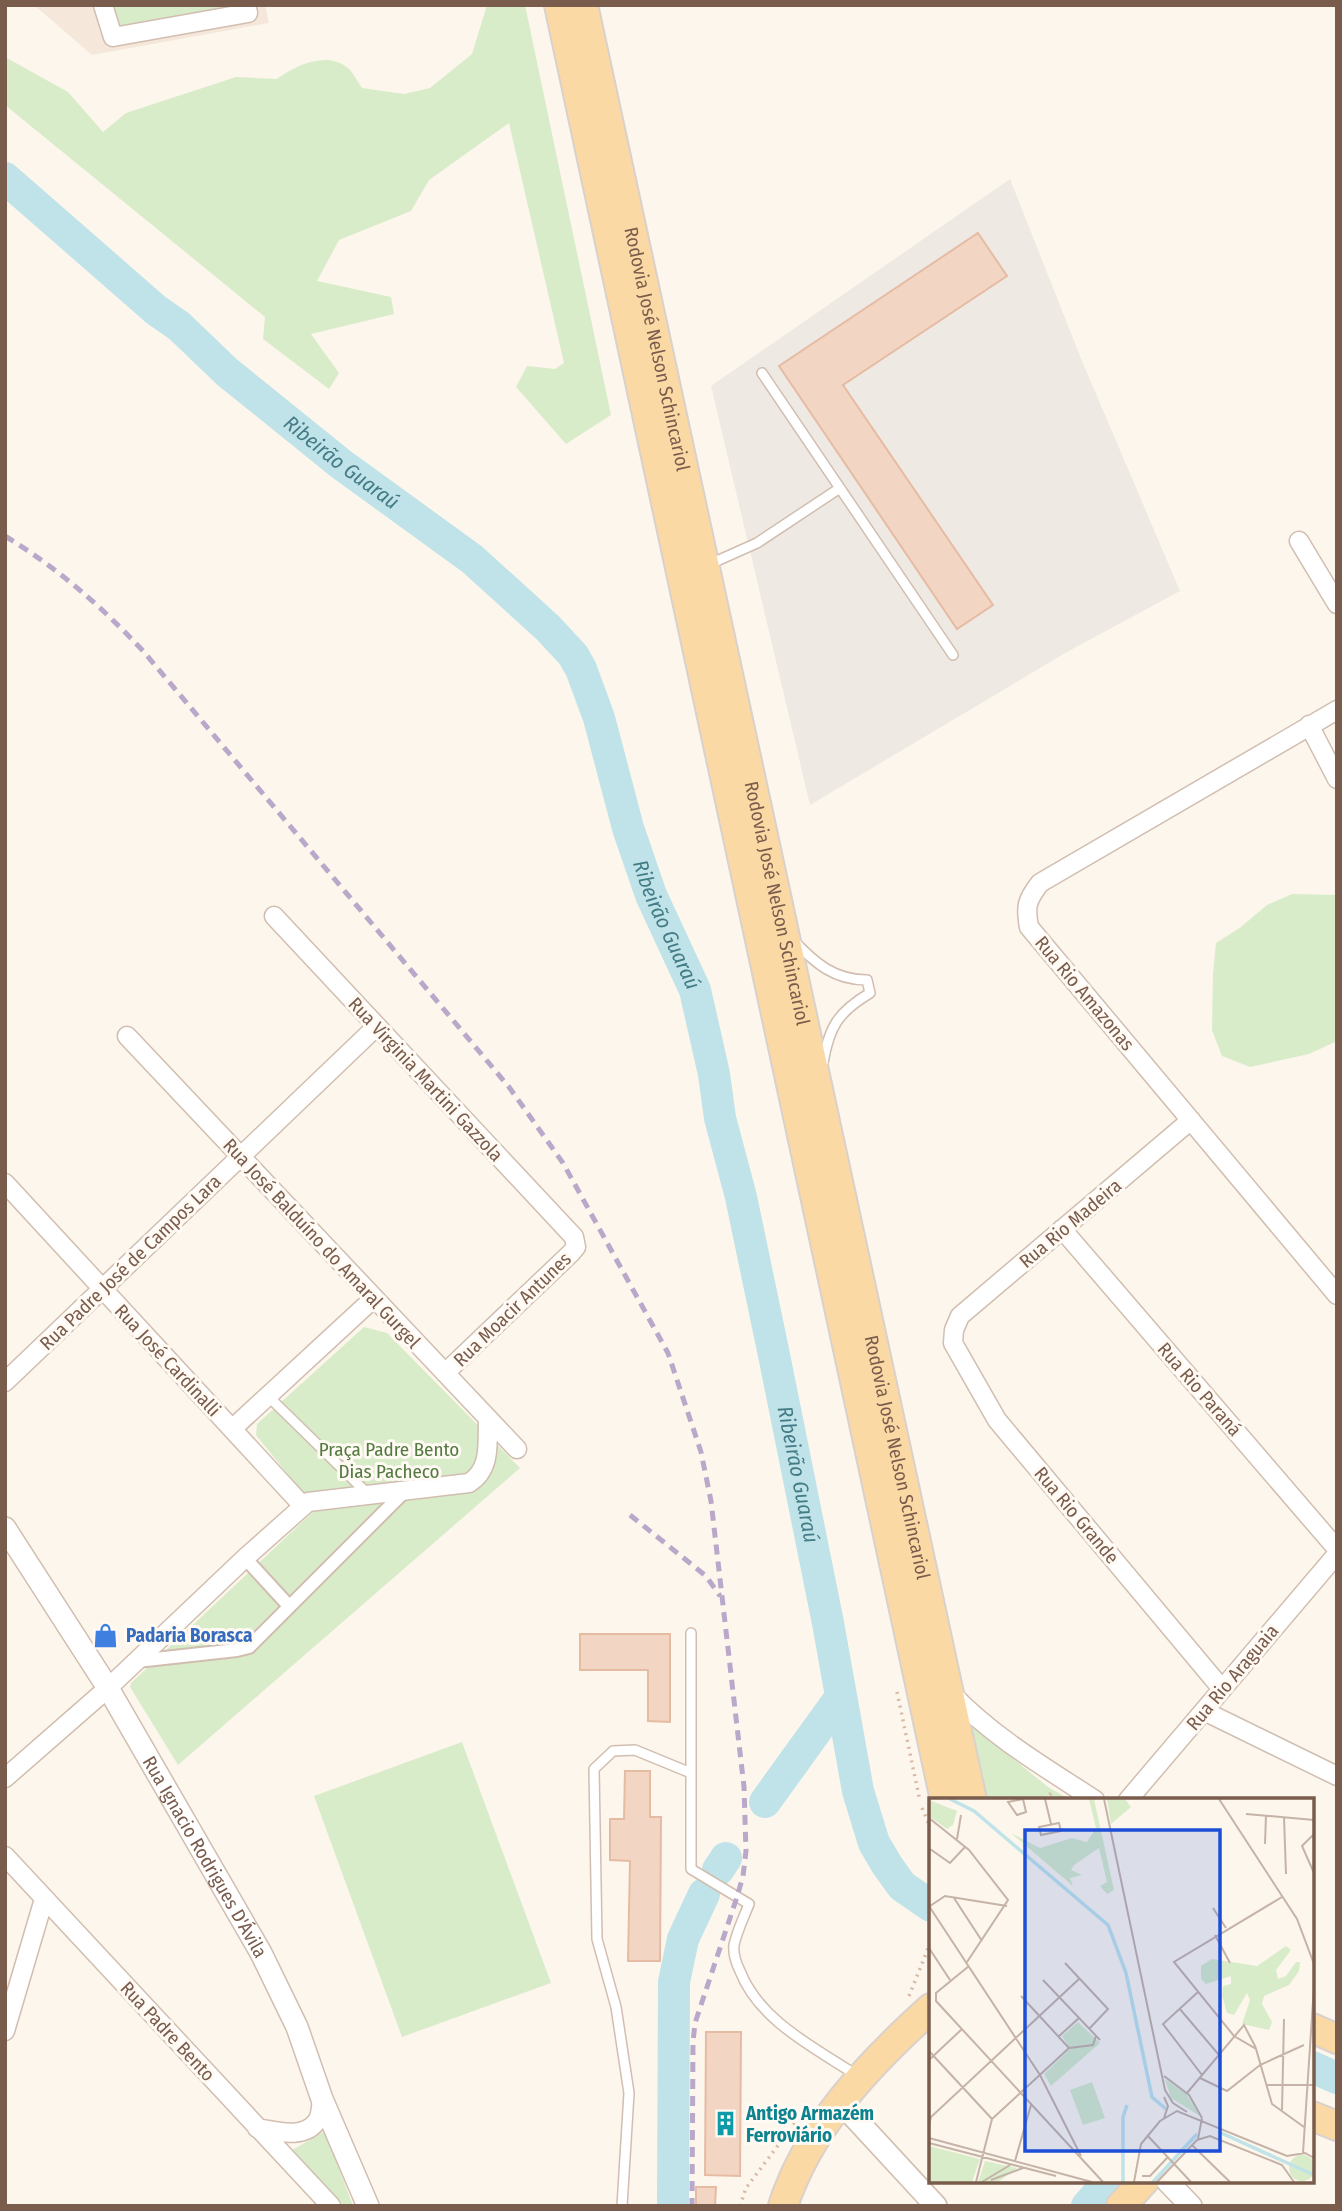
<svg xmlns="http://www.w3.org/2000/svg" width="1342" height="2211" font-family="'Fira Sans Condensed',sans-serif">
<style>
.residential{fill:#f5e8da}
.industrial{fill:#efe9e4}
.green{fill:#d8ecc9}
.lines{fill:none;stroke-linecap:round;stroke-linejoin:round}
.river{stroke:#bfe3e8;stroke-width:32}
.building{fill:#f3d5c3;stroke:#e6bba3;stroke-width:2}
.service-casing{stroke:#d1beb0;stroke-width:12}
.pedestrian-casing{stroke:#d1beb0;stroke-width:16}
.minor-casing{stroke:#d1beb0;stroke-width:21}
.tertiary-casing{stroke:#d1beb0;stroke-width:24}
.primary-casing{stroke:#dad1cd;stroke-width:32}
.path{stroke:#d9b8a5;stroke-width:3.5;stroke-dasharray:2 5;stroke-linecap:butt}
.service{stroke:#fff;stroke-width:9}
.pedestrian{stroke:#fff;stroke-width:12}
.minor{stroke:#fff;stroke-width:18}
.tertiary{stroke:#fff;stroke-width:21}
.primary{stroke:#fbd9a5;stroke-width:28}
.rail{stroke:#b9a8c9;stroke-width:5;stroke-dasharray:10 7;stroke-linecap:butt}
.labels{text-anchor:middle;stroke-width:6;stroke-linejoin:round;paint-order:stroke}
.street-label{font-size:19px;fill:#7a5c4d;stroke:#fffaf3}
.park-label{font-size:19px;fill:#537a41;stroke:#fffaf3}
.shop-label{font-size:19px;font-weight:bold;fill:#366cbe;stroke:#fffaf3;text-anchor:start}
.culture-label{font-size:19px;font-weight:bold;fill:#0d838f;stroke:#fffaf3;text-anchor:start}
.water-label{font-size:21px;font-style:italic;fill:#437c86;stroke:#fffaf3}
.inset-river{fill:none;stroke:#bfe3e8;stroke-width:3.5}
.inset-road{fill:none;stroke:#c5b3a7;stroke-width:2}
.view{fill:#1d4ed8;fill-opacity:0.15;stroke:#1d4ed8;stroke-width:3.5}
.inset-edge{fill:none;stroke:#7a5c4d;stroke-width:3.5}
</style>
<rect width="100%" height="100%" fill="#fdf6ec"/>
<!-- residential -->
<path class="residential" d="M34 5H265L269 23 92 55Z"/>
<!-- industrial -->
<path class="industrial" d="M1010 179 1082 361 1180 591 1067 652 810 805 711 386Z"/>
<!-- green -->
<path class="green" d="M110 5H239V10L117 31Z
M487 5H525L611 415 566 444 516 387 527 366 555 369 564 363 509 123 429 180 411 211 339 240 317 281 391 297 394 314 311 334 339 373 329 389 263 339 265 317 5 105V57L68 92 103 132 126 113 236 77 277 79C296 65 328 50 349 69 354 74 358 82 362 88L404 94 430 88 472 54Z
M1292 894 1337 895V1041L1309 1054 1250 1067 1222 1056 1212 1030 1213 974 1216 943 1241 927 1267 905Z
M364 1327 387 1333 520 1468 178 1765 130 1687 131 1683 316 1509 256 1435 257 1424Z
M964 1719 1048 1787 1071 1800H981Z
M462 1742 551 1983 402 2037 314 1796Z
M325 2131 353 2206H344L289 2152Z"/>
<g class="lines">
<!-- river -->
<g class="river">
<path id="s1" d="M5 178 156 310 179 326 227 372 341 464 472 559 548 628 573 655 581 669 599 718 628 828 640 863 651 895 695 990 714 1074 720 1118 741 1197 774 1355 828 1623 858 1791 874 1843 887 1865 902 1886 931 1906"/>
<path d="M765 1802 840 1698"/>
<path d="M718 1870 726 1858"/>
<path d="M1312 2067 1337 2078"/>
<path d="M673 2206 674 1982 683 1939 704 1894"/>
<path d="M1087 2206 1109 2181"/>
</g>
</g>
<!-- building -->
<path class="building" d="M978 233 1007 276 843 385 993 605 957 629 779 366Z
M580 1634H670V1722L648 1721V1670H580Z
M625 1771H650V1817H661L660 1961H628L630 1861 610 1860V1819H624Z
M706 2032H741L740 2176 705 2175Z
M696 2187H716L715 2206H696Z"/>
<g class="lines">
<defs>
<path id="service" d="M762 373 953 655
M710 564 757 543 840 488
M794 941C815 963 834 980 867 980L870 993C838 1012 829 1027 823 1063
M268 1396 368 1494
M691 1633V1869L749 1904C744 1917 737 1931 734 1945 733 1954 736 1963 740 1971 760 2022 816 2048 859 2077
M622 2206 629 2093 616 2007 597 1939 594 1769 613 1751 635 1750 691 1773"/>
<path id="pedestrian" d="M245 1558 289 1606
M137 1661 237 1650 249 1647 406 1490"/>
<path id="minor" d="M103 5 113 37 248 13 246 5
M1299 541 1337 604
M1337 710 1040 883C1027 900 1025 906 1029 927L1337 1295
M1309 725 1337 779
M274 916 574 1237 576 1247 571 1253 445 1373
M127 1036 517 1449
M1191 1120 960 1316 954 1330 953 1343 997 1420 1222 1689
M5 1183 303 1506
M1062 1229 1337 1549
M5 1382 377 1026
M232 1429 374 1298
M952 1694C993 1737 1046 1768 1095 1800
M1204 1711 1337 1776
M5 1778 108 1688 245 1558 308 1502 469 1483C492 1469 487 1442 488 1418
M1128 1800 1337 1554
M5 1856 331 2206
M5 2031 44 1899
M257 2128C276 2131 304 2140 317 2121 321 2116 321 2105 322 2099"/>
<g id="tertiary">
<path id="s2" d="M5 1528 108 1688 261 1953 297 2027 322 2099 368 2206"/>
<path d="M840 2102 936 2206"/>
<path d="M1167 2181 1191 2206"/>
</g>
<g id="primary">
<path d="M559 5 945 1800"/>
<path id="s3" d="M583 5 972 1800"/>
<path d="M1312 2028 1337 2039"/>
<path d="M1312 2116 1337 2126"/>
<path d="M783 2206C809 2126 870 2063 931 2008"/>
<path d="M1121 2206 1144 2181"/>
</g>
</defs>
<!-- service casing -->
<use href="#service" class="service-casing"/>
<!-- pedestrian casing -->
<use href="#pedestrian" class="pedestrian-casing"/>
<!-- minor casing -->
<use href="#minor" class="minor-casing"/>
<!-- tertiary casing -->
<use href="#tertiary" class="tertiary-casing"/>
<!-- primary casing -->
<use href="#primary" class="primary-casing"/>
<!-- path -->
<path class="path" d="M897 1692 920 1801
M1026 1800H1027
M1045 1800 1053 1791
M922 1808 931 1829
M909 1996 931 1941
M740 2206 746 2188 801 2115"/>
<!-- service -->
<use href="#service" class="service"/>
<!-- pedestrian -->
<use href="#pedestrian" class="pedestrian"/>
<!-- minor -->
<use href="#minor" class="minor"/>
<!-- tertiary -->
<use href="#tertiary" class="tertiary"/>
<!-- primary -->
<use href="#primary" class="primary"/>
<!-- rail -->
<path class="rail" d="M5 536C59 569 101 606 144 652L509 1087 563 1163 668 1353 701 1452 711 1501 744 1787 746 1851 743 1876 737 1897 695 2023 693 2042 692 2206
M630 1515 706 1576 720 1596"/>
</g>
<!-- icons -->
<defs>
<symbol id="shop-bare" viewBox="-9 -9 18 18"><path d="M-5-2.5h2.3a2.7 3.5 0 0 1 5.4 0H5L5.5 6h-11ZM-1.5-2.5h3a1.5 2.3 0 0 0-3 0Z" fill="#3f7fe0" stroke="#fffaf3" stroke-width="2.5" paint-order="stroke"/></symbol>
<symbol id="building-bare" viewBox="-9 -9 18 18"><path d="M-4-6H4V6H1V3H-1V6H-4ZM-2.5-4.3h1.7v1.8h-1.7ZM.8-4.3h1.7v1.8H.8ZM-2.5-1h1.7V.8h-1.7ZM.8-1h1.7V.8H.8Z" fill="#0f9aa8" stroke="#fffaf3" stroke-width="2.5" paint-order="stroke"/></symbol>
</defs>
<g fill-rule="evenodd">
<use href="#shop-bare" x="88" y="1618" width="35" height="35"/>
<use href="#building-bare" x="708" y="2106" width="35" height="35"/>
</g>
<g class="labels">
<!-- street labels -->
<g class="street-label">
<text dy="7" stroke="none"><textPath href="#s3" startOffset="352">Rodovia José Nelson Schincariol</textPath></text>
<text dy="7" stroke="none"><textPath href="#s3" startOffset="919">Rodovia José Nelson Schincariol</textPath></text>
<text transform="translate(1085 993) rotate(50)" y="7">Rua Rio Amazonas</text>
<text transform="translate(426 1079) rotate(47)" y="7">Rua Virginia Martini Gazzola</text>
<text transform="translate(1070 1223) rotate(-40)" y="7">Rua Rio Madeira</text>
<text transform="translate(322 1243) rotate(47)" y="7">Rua José Balduíno do Amaral Gurgel</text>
<text transform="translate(130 1262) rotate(-44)" y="7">Rua Padre José de Campos Lara</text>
<text transform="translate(512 1309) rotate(-44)" y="7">Rua Moacir Antunes</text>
<text transform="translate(168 1360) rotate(47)" y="7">Rua José Cardinalli</text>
<text transform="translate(1200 1389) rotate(49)" y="7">Rua Rio Paraná</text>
<text dy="7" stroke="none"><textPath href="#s3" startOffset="1486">Rodovia José Nelson Schincariol</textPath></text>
<text transform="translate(1077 1515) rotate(50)" y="7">Rua Rio Grande</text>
<text transform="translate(1232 1677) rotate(-50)" y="7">Rua Rio Araguaia</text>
<text dy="7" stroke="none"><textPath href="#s2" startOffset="385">Rua Ignacio Rodrigues D'Ávila</textPath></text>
<text transform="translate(168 2031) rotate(47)" y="7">Rua Padre Bento</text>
</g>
<!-- park labels -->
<g class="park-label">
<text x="389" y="1456">Praça Padre Bento<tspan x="389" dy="22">Dias Pacheco</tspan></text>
</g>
<!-- shop labels -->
<g class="shop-label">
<text x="126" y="1642">Padaria Borasca</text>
</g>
<!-- culture labels -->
<g class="culture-label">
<text x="746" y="2120">Antigo Armazém<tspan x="746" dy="22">Ferroviário</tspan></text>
</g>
<!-- water labels -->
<g class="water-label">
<text dy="7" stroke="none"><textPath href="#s1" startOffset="441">Ribeirão Guaraú</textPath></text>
<text dy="7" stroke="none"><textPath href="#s1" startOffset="1029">Ribeirão Guaraú</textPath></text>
<text dy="7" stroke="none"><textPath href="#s1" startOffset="1596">Ribeirão Guaraú</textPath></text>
</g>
</g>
<!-- overview -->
<g transform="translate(929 1798)">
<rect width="385" height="385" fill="#fdf6ec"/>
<path d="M160 1H165L185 92 178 96 171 88 178 84 170 50 145 67 142 72 153 77 141 80 144 88 82 35 111 50 143 40 158 44 167 30ZM178 1H196L202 9 182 26ZM0 2 28 13 24 27 18 31 0 18ZM357 148 362 152 347 172 349 181 357 178 367 164H371L370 173 360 187 335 198 333 206 343 224 340 232 313 226 321 202 318 195 305 217 298 215 293 197 294 188 302 186V178L277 186 272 181V168L283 161 328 168ZM149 224 171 245 122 288 115 276 141 251 133 238ZM236 281 257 296 271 318 242 300ZM163 284 176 320 154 327 141 292ZM0 348 51 361 43 384H0ZM360 370a13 13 0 1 1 26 0a13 13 0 1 1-26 0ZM56 363 88 370 69 384H49Z" fill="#d8ecc9"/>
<path class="inset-river" d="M21 1 45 13 179 127 197 175 223 299 237 311M290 334 385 377M194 384V319L198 307M224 384 268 336"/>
<path class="inset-road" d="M94 1 97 14 88 17 79 4 94 1M116 1 122 26M175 1 236 292 244 305 258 314M290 1 368 121 385 166M317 16 385 22M355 19 357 76M0 20 40 52 79 102 38 164M130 25 132 33 112 37 110 29ZM385 36 373 48 385 75M28 41 32 17M336 46 337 17M1 51 21 65 36 49M353 99 245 164 305 238 327 251 343 306 375 329M25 100 53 143M0 108 111 277 152 358M1 108 16 98 78 108M284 110 297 130M286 137 301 165M0 150 21 182M136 165 179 211 160 231M40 168 7 195V203L174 384M114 182 171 242M269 194 234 226 273 277M92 198 140 250M250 210 290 257M129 239 150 220M140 250 164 247 167 238M0 253 63 321M0 262 33 231M235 278 260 297 273 320M271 280 298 293 331 267 375 247M338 287H385M258 295 315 227 327 250M353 312 355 221M235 320 239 308 235 299M0 326 2 319 150 181M218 337 262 384M0 340 163 384M269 341 273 320M0 345 127 378M263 347 301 384M374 355 385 188M86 363 102 307M213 378H221L239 359M62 382 94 370M47 384 63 321 140 250M53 384 81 367M205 384 212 346 231 323 248 313 358 358 376 355 385 360M228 384 268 342 281 338 353 367 365 384"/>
<path class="view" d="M96 32H291V353H96Z"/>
<rect width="385" height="385" class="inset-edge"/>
</g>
<!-- border -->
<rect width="1342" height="2211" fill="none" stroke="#7a5c4d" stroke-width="14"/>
</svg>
